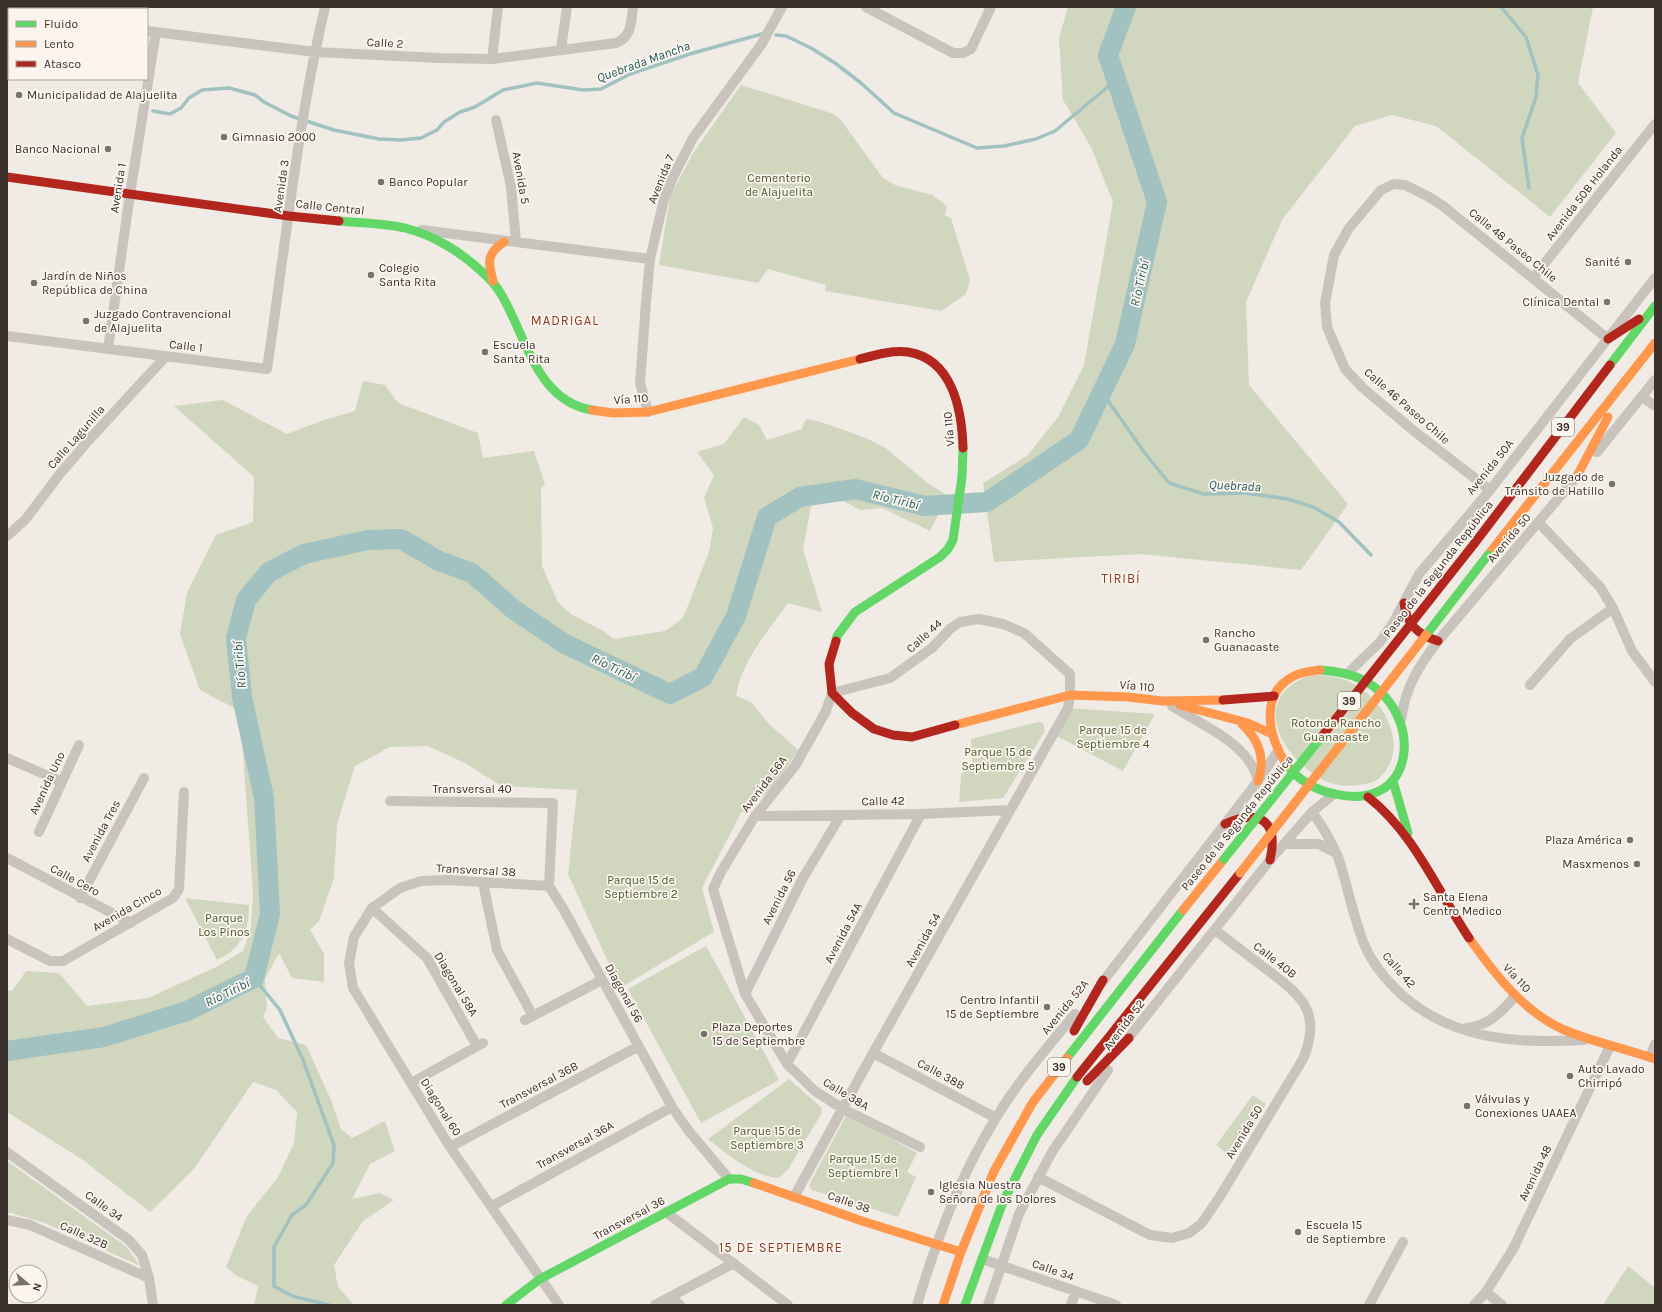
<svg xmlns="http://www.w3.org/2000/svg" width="1662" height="1312" font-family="Karla,sans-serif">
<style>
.green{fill:#d1d6bf}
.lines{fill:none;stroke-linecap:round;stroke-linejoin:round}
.stream{stroke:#a1c2c1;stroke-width:3.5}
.river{stroke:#a1c2c1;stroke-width:20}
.street{stroke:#c9c3be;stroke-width:10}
.fast{stroke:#63d668;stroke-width:9}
.slow{stroke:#ff974d;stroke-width:9}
.jam{stroke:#b3261e;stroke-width:9}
.fast-bridge{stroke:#63d668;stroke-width:9}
.slow-bridge{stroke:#ff974d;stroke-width:9}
.jam-bridge{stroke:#b3261e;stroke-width:9}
.poi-dot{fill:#7a716c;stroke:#fbf5ee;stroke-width:1.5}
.labels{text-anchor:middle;stroke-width:3.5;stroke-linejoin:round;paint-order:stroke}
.shield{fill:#fbf5ee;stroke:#756b66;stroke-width:1}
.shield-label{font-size:11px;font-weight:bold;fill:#3b302b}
.street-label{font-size:12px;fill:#3b302b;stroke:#fbf5ee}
.poi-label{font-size:12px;fill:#3b302b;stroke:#fbf5ee;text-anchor:start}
.park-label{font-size:12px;fill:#4a5a2e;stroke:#fbf5ee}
.water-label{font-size:13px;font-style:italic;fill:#1f5a5e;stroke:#fbf5ee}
.neighbourhood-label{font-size:13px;letter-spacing:1px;fill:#8c3b22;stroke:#fbf5ee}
</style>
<rect width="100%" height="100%" fill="#f0ebe5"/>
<!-- green -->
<path class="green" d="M1068 7H1593L1578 83 1616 133 1550 217 1436 126 1392 115 1355 126 1282 220 1246 302 1249 385 1348 504 1301 570 1140 554 994 562 983 483 1027 456 1058 417 1084 365 1113 202 1091 147 1063 100 1059 38Z
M741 85 831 113 840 119 883 178 895 185 932 195 947 206 945 216 951 218 970 280 966 294 941 311 825 291 826 285 768 269 758 283 659 265 670 197 692 155Z
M363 381 385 385 398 403 478 433 483 458 534 451 545 484 541 488 542 566 558 602 571 614 603 631 614 639 665 631 683 618 709 552 713 528 704 498 714 475 697 452 724 444 744 417 759 425 767 440 802 429 806 419 821 422 866 438 887 449 926 482 948 496 930 531 882 508 860 510 836 497 812 501 803 549 822 612 788 603C768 631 741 662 736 696L751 702 768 723 798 750 774 788 741 813 702 888 714 932 620 988 568 874 577 790 501 786 465 763 428 746 390 747 355 766 337 824 334 878 319 921 310 930 324 954V982L292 978 279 953 265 979 267 1009 263 1017 278 1038 306 1045 331 1100 341 1129 352 1138 385 1121 395 1151 370 1164 352 1199 380 1193 394 1200 363 1221 334 1265 338 1287 354 1305H254L258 1286 237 1276 226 1267 247 1216 278 1177 294 1143 297 1112 276 1090 253 1082 194 1169 150 1212 83 1160 7 1112V990L12 991 26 971 59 973 87 1006 148 998 216 967 243 951 251 928 253 893 240 711 200 690 180 634 187 593 216 535 253 522 254 477 174 406 223 400 287 434 324 420 355 411Z
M1311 675C1325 676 1339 676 1352 683 1384 699 1411 747 1380 777 1375 783 1366 784 1358 785 1347 787 1333 785 1323 780 1295 765 1258 722 1285 691 1292 683 1301 679 1311 675Z
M1068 708 1155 714 1123 771 1053 734Z
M1038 722 1043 723 1045 731 1003 798 959 802 961 775 972 763 971 739Z
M185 898 249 905C249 932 242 948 217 960Z
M706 946 779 1080 701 1123 628 989Z
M789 1079 822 1108 821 1114 789 1168 779 1178C754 1177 727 1154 708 1139Z
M1253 1095 1266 1104 1233 1159 1216 1145Z
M847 1114 917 1153 907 1172 916 1177 898 1217 812 1190 809 1185Z
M7 1161 127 1247 140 1266 45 1223 11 1213H7Z
M1628 1266 1655 1288V1305H1603Z"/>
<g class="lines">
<!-- stream -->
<path class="stream" d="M1501 7 1526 37 1538 75 1536 97 1522 138 1529 188
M776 35 786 36 811 48 835 63 861 83 894 113 977 148 1004 146 1036 139 1055 131 1116 80
M153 111 170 114 181 108 189 98 202 90 229 88 255 95 264 102 291 116 334 130 379 139 401 140 421 138 437 130 444 122 460 112 475 107 503 90 537 83 583 90 601 89 630 74 693 53 762 34
M1102 392 1144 452 1169 483 1204 494 1245 493 1288 499 1313 507 1339 522 1371 555
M254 978 280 1010 303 1060 334 1145 333 1163 306 1205 292 1215 274 1247V1286L292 1296 329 1305"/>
<!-- river -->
<path class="river" d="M7 1051 104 1037 187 1011 254 978 270 914 264 798 242 697 236 638 246 600 269 572 304 554 368 540 401 539 439 561 472 573 513 609 565 644 670 694 703 677 736 616 767 517 800 497 855 489 925 506 987 502 1079 440 1125 344 1157 202 1108 55 1126 7"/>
<!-- street -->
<path class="street" d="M866 7 953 53H963L971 49 991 7
M7 14H9
M147 31 315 52 439 58 492 59 616 43C632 37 631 22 633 7
M561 49 567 7
M492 59 498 7
M496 120 511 187 516 241
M422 230 650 259
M1533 278 1655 124
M7 336 267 369C285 249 297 126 325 7
M108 349 130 194 156 32
M1642 397 1655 406
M648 412 640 383 646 303 650 259 664 199 674 175 693 138 761 45 782 7
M1597 452 1655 380
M1490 490 1414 431 1363 388 1345 369 1327 327 1325 303 1334 255 1349 228 1381 190 1394 184 1405 185 1429 197 1443 206 1608 339
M1539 523 1600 587 1613 608 1632 651 1655 682
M7 536 25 520 59 475 88 441 166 356
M1348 673 1380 642 1393 623 1419 574 1490 490 1655 278
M1530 685 1570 639 1613 608
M1172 706C1202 725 1250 744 1258 781
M1401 720C1405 688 1418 667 1438 641L1578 475
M7 758 62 782
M390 801 553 803 549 886 564 910 672 1107 688 1130 729 1179
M1312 812C1321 824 1332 843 1338 857 1348 886 1353 918 1365 946 1373 965 1387 981 1402 995 1453 1040 1518 1044 1584 1040
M755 816 921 814 1010 810
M39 832 79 745
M1285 844H1319L1334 852
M7 858 131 923
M483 883 497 950 533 1016
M549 886 448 880 421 881 400 888 372 908 354 937 349 963 353 988 450 1147 559 1305
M80 898 144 778
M372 908 427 958 477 1046
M7 939 50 961H63L173 898 179 889 184 792
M1101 984 1258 781 1278 751
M745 994 803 878 841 815
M525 1020 602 980
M1466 1028C1488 1026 1501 1013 1515 996
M1126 1041 1270 860 1312 812 1334 794
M873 1053 996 1118
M1650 1057 1655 1044
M787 1064 921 814
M411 1083 483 1043
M450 1147 639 1046
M7 1152 129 1240 142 1255 149 1278 153 1305
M1038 1177 1150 1235 1172 1238 1189 1233 1201 1224 1219 1198 1303 1059C1323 1012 1301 995 1266 969 1249 956 1232 943 1215 930
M794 1197 873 1053 1068 708 1070 695V674L1024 633 1003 624 979 619 960 622 950 629 932 648 890 678 832 693 826 711 795 766 755 816 721 872 713 889 745 994 787 1064 815 1091 843 1109 920 1147
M492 1206 672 1107
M666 1212 788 1305
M7 1220 30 1225 149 1278
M982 1259 1116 1305
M1486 1292 1502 1305
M670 1297 680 1305
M655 1305 734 1263
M917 1305C937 1239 959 1177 996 1118 1018 1081 1047 1048 1075 1014
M988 1305 1019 1214 1052 1152 1108 1070
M1071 1305 1076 1291
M1369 1305 1403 1242
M1474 1305 1486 1292 1513 1249 1610 1046"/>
<!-- fast -->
<path class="fast" d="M339 221C361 223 385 223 405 228 433 235 461 252 481 271 488 277 496 285 501 294 526 335 536 401 592 410
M1610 365 1655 306
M836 641 837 636 855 612 940 557 948 549 953 540 962 477 963 448
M1287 765C1299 781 1315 790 1335 794 1418 814 1426 710 1361 679 1348 673 1334 671 1320 670
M1393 781 1408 833
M1067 1058 1183 910
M506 1305 540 1279 729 1179H741L754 1183
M965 1305 1003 1202 1037 1135 1077 1077"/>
<!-- slow -->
<path class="slow" d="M493 281C488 262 486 254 504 242
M592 410 613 413 648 412 860 359
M1576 478 1608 417
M1488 555 1655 343
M1180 705 1248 723 1272 734
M1242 724C1259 740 1266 758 1258 781
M955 725 1070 695 1128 697 1162 701 1223 700
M1287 765C1268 738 1258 692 1296 675 1303 672 1312 671 1320 670
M1183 910 1224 859
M1469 938C1494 973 1522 1010 1562 1029 1592 1042 1624 1048 1655 1059
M754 1183 862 1221 961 1252
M943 1305 961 1252 994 1171 1033 1102 1067 1058"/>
<!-- jam -->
<path class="jam" d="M7 177 289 216 339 221
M1608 339 1639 319
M860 359C875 355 892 350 908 352 953 359 962 411 963 448
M1474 544 1610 365
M1404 603C1406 624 1418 635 1438 641
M836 641 829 664 832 693 852 713 874 729 893 735 912 737 955 725
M1223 700 1274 696
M1368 797C1414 833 1437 890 1469 938
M1225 824C1260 808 1279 821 1270 860
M1074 1031 1103 980
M1077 1077 1240 873
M1087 1081 1129 1038"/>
<!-- fast-bridge -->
<path class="fast-bridge" d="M1426 635 1488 555
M1224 859 1323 735"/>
<!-- slow-bridge -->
<path class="slow-bridge" d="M1240 873 1426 635"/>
<!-- jam-bridge -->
<path class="jam-bridge" d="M1323 735 1474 544"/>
</g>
<!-- markers -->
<g class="poi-dot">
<circle cx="19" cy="95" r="4"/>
<circle cx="224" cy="137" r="4"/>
<circle cx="108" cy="149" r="4"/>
<circle cx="381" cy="182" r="4"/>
<circle cx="1628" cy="262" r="4"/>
<circle cx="371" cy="275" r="4"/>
<circle cx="34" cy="283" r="4"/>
<circle cx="1607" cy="302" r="4"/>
<circle cx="86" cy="321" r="4"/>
<circle cx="485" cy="352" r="4"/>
<circle cx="1612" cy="484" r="4"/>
<circle cx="1206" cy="640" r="4"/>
<circle cx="1630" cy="840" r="4"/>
<circle cx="1637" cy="864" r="4"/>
<path d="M1412 898h4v4h4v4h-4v4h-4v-4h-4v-4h4z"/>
<circle cx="1047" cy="1007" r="4"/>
<circle cx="704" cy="1034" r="4"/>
<circle cx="1570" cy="1076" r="4"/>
<circle cx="1467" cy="1106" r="4"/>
<circle cx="931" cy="1192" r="4"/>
<circle cx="1298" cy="1232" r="4"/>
</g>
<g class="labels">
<!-- shield labels -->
<g class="shield">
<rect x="1552" y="418" width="22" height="18" rx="3"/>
<rect x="1338" y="692" width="22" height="18" rx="3"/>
<rect x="1048" y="1058" width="22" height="18" rx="3"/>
</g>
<g class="shield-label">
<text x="1563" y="431">39</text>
<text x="1349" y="705">39</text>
<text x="1059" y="1071">39</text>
</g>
<!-- street labels -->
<g class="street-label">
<text transform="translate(385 43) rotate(3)" y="4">Calle 2</text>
<text transform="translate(521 178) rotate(80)" y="4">Avenida 5</text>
<text transform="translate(661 179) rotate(-68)" y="4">Avenida 7</text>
<text transform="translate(281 186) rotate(-82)" y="4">Avenida 3</text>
<text transform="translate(118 188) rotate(-81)" y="4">Avenida 1</text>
<text transform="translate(1584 193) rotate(-52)" y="4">Avenida 50B Holanda</text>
<text transform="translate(330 207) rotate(6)" y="4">Calle Central</text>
<text transform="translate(1513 245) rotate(39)" y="4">Calle 48 Paseo Chile</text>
<text transform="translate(186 346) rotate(7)" y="4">Calle 1</text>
<text transform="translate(631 399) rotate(-4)" y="4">Vía 110</text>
<text transform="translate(1407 406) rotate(41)" y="4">Calle 46 Paseo Chile</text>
<text transform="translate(949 429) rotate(-95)" y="4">Vía 110</text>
<text transform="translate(76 437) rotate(-49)" y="4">Calle Lagunilla</text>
<text transform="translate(1490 467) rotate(-51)" y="4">Avenida 50A</text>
<text transform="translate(1509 538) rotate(-50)" y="4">Avenida 50</text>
<text transform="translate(1438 569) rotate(-52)" y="4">Paseo de la Segunda República</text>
<text transform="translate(924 636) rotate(-42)" y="4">Calle 44</text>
<text transform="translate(1137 686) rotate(5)" y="4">Vía 110</text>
<text transform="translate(47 783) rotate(-65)" y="4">Avenida Uno</text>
<text transform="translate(764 784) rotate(-53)" y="4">Avenida 56A</text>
<text x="472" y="793">Transversal 40</text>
<text transform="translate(883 801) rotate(-1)" y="4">Calle 42</text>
<text transform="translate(1237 823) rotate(-51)" y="4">Paseo de la Segunda República</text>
<text transform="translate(101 831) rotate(-62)" y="4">Avenida Tres</text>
<text transform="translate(476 870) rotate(3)" y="4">Transversal 38</text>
<text transform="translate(75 880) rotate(28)" y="4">Calle Cero</text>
<text transform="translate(779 897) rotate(-63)" y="4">Avenida 56</text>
<text transform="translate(127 909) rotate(-30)" y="4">Avenida Cinco</text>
<text transform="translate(843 933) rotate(-62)" y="4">Avenida 54A</text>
<text transform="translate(923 940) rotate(-61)" y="4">Avenida 54</text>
<text transform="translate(1275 960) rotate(38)" y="4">Calle 40B</text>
<text transform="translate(1399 970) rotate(49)" y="4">Calle 42</text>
<text transform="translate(1517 978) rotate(47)" y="4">Vía 110</text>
<text transform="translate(456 984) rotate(59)" y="4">Diagonal 58A</text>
<text transform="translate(624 993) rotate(61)" y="4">Diagonal 56</text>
<text transform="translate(1065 1007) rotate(-51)" y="4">Avenida 52A</text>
<text transform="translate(1124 1025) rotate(-53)" y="4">Avenida 52</text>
<text transform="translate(941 1074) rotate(28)" y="4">Calle 38B</text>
<text transform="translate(539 1085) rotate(-28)" y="4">Transversal 36B</text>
<text transform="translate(846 1094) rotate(31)" y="4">Calle 38A</text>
<text transform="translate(441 1107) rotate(58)" y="4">Diagonal 60</text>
<text transform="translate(1244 1132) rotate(-59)" y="4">Avenida 50</text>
<text transform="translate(575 1145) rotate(-29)" y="4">Transversal 36A</text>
<text transform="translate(1535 1173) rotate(-64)" y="4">Avenida 48</text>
<text transform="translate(849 1202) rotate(19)" y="4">Calle 38</text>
<text transform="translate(104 1206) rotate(36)" y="4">Calle 34</text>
<text transform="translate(629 1218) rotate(-28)" y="4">Transversal 36</text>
<text transform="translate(84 1235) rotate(24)" y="4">Calle 32B</text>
<text transform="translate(1053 1270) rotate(19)" y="4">Calle 34</text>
</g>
<!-- poi labels -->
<g class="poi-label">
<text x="27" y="99">Municipalidad de Alajuelita</text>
<text x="232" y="141">Gimnasio 2000</text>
<text x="100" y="153" text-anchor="end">Banco Nacional</text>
<text x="389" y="186">Banco Popular</text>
<text x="1620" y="266" text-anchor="end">Sanité</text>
<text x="379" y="272">Colegio<tspan x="379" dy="14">Santa Rita</tspan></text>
<text x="42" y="280">Jardín de Niños<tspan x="42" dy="14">República de China</tspan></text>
<text x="1599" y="306" text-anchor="end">Clínica Dental</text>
<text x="94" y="318">Juzgado Contravencional<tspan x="94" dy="14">de Alajuelita</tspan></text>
<text x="493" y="349">Escuela<tspan x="493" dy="14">Santa Rita</tspan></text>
<text x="1604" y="481" text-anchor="end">Juzgado de<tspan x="1604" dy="14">Tránsito de Hatillo</tspan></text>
<text x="1214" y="637">Rancho<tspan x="1214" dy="14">Guanacaste</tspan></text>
<text x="1622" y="844" text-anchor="end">Plaza América</text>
<text x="1629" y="868" text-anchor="end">Masxmenos</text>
<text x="1423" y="901">Santa Elena<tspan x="1423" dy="14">Centro Medico</tspan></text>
<text x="1039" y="1004" text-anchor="end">Centro Infantil<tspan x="1039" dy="14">15 de Septiembre</tspan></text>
<text x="712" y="1031">Plaza Deportes<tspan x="712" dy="14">15 de Septiembre</tspan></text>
<text x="1578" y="1073">Auto Lavado<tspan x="1578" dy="14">Chirripó</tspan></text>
<text x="1475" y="1103">Válvulas y<tspan x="1475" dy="14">Conexiones UAAEA</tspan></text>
<text x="939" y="1189">Iglesia Nuestra<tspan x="939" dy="14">Señora de los Dolores</tspan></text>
<text x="1306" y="1229">Escuela 15<tspan x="1306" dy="14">de Septiembre</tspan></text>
</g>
<!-- park labels -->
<g class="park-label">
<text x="779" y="182">Cementerio<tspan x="779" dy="14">de Alajuelita</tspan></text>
<text x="1336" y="727">Rotonda Rancho<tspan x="1336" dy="14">Guanacaste</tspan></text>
<text x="1113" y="734">Parque 15 de<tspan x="1113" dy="14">Septiembre 4</tspan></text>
<text x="998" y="756">Parque 15 de<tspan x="998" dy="14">Septiembre 5</tspan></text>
<text x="641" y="884">Parque 15 de<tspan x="641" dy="14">Septiembre 2</tspan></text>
<text x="224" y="922">Parque<tspan x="224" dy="14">Los Pinos</tspan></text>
<text x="767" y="1135">Parque 15 de<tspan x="767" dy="14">Septiembre 3</tspan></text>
<text x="863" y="1163">Parque 15 de<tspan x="863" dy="14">Septiembre 1</tspan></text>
</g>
<!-- water labels -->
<g class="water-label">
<text transform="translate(643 61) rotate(-20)" y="5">Quebrada Mancha</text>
<text transform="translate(1139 283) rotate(-77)" y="5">Río Tiribí</text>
<text transform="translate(1235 485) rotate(3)" y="5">Quebrada</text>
<text transform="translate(896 499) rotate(14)" y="5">Río Tiribí</text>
<text transform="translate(239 665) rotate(-95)" y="5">Río Tiribí</text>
<text transform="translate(614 667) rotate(26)" y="5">Río Tiribí</text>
<text transform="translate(227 992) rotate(-26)" y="5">Río Tiribí</text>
</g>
<!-- neighbourhood labels -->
<g class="neighbourhood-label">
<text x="565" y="325">MADRIGAL</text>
<text x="1121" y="583">TIRIBÍ</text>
<text x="781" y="1252">15 DE SEPTIEMBRE</text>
</g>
</g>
<!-- border -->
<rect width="1662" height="1312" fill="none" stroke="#3b302b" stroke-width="16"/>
<!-- legend -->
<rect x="8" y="8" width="140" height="72" fill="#fbf5ee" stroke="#aea6a0"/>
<rect x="16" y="21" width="20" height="6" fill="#63d668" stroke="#aea6a0"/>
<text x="44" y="28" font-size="12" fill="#3b302b">Fluido</text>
<rect x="16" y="41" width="20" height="6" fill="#ff974d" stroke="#aea6a0"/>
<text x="44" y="48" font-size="12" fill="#3b302b">Lento</text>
<rect x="16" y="61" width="20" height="6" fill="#b3261e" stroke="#aea6a0"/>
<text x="44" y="68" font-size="12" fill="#3b302b">Atasco</text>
<!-- north arrow -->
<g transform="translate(28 1284) rotate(109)"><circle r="19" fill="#fbf5ee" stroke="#aea6a0"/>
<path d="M0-3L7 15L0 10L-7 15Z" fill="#7a716c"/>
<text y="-6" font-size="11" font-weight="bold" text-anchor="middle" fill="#3b302b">N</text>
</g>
</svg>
